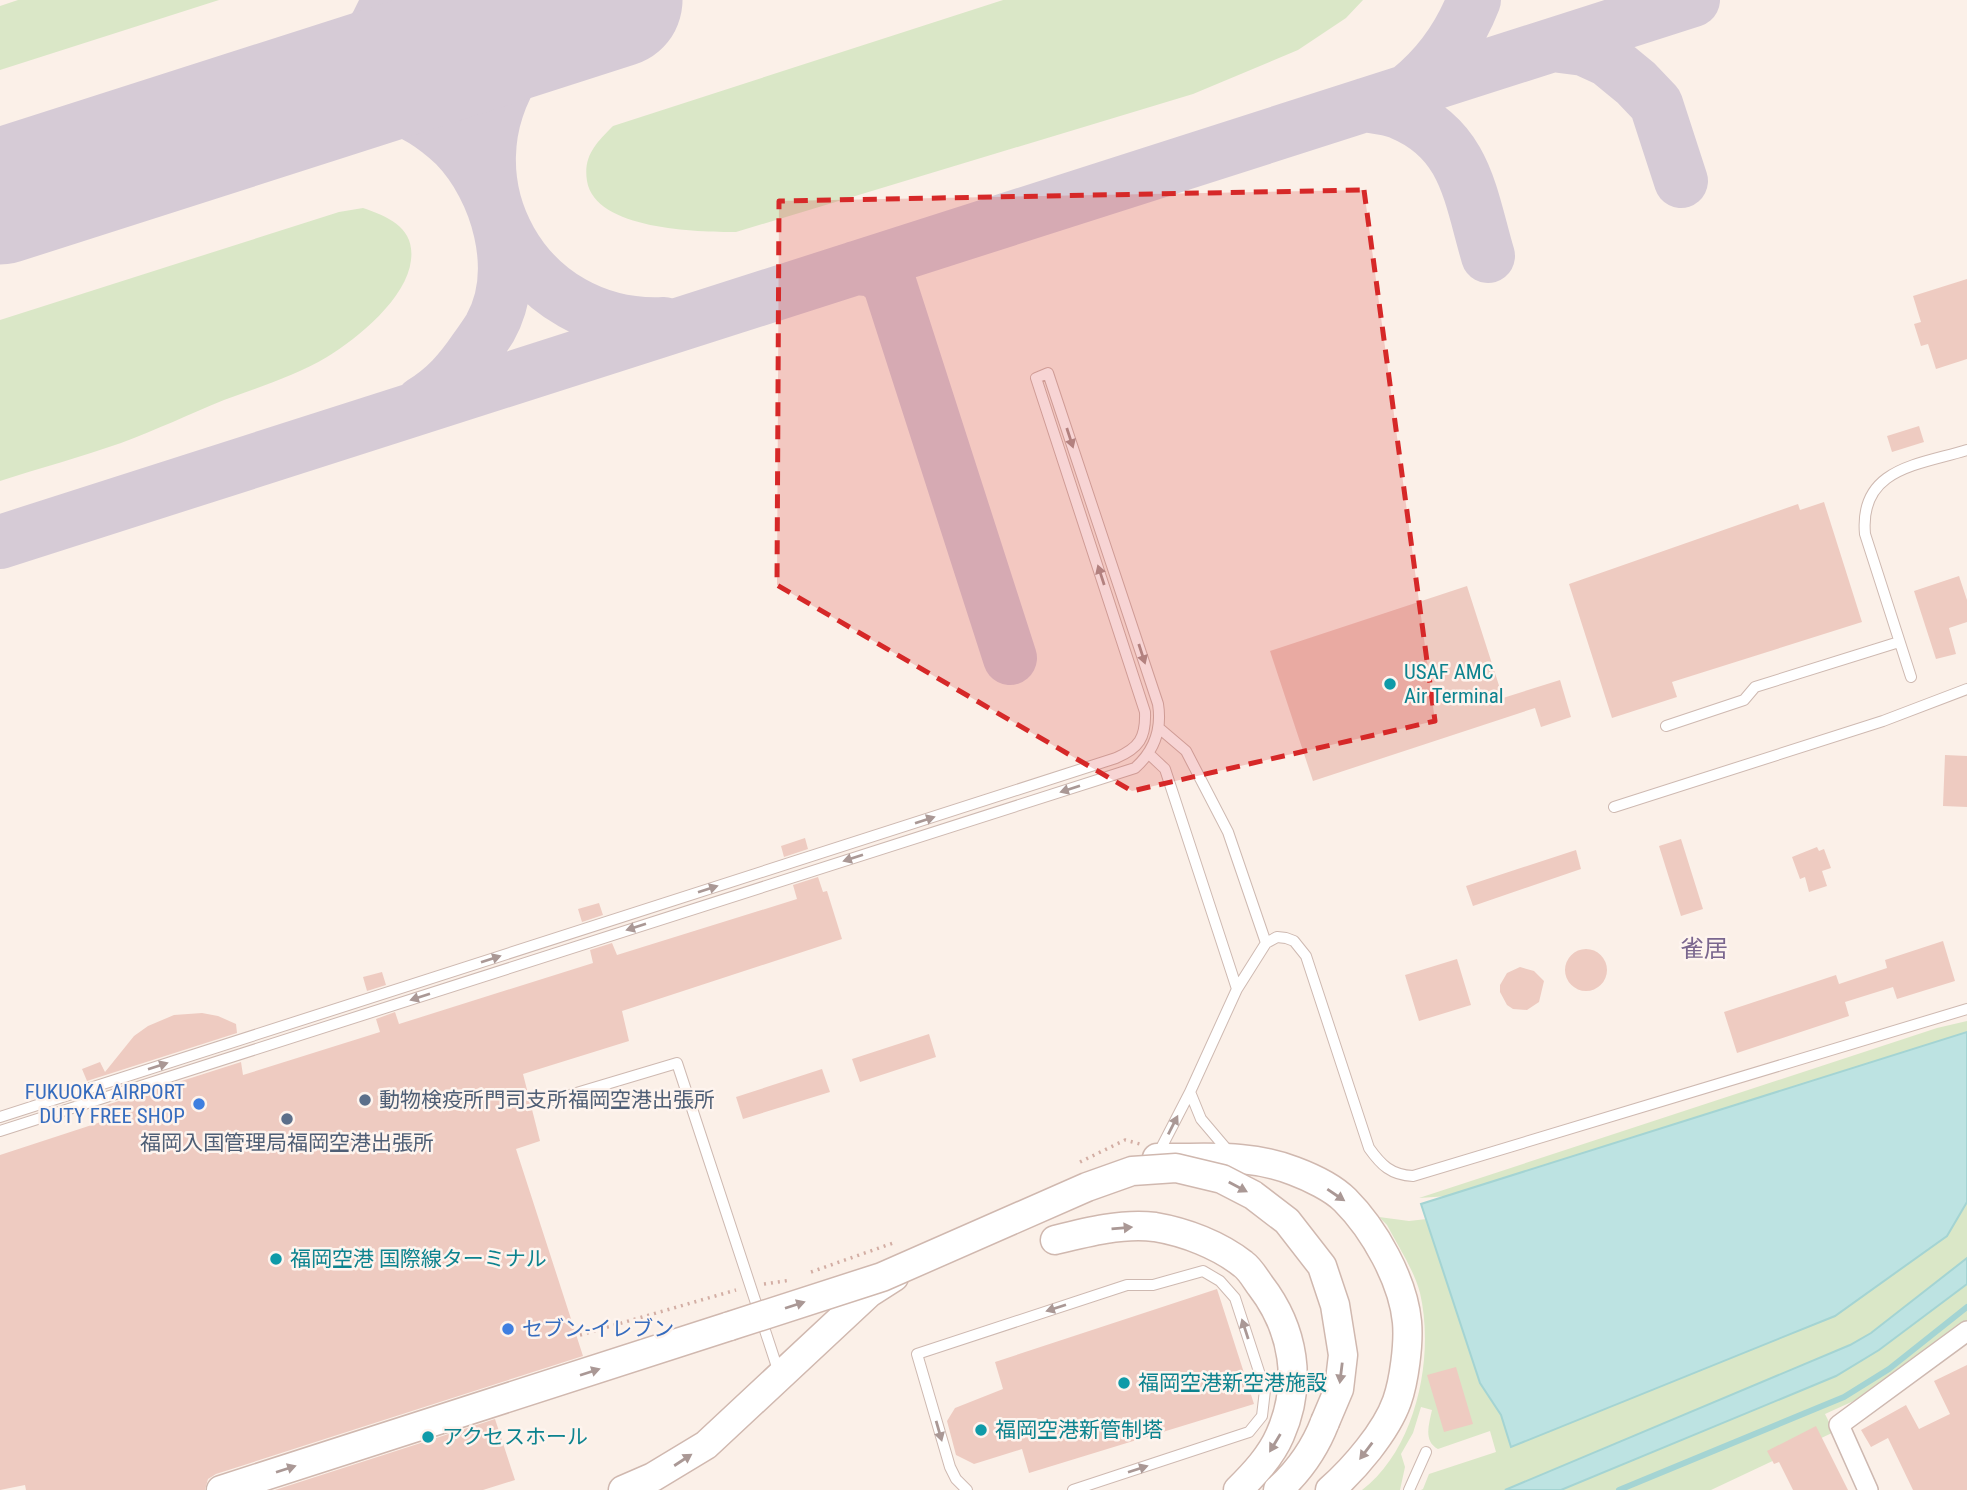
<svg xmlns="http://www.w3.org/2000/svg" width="1967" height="1490" font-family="'Roboto Condensed','Noto Sans JP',sans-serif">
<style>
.green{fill:#dae7c7}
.water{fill:#bde3e2;stroke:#a4d4d3;stroke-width:2}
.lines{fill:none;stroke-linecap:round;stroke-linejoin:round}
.stream{stroke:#a4d4d3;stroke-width:6}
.taxiway{stroke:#d6cbd6;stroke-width:54}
.runway{stroke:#d6cbd6;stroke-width:135}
.building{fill:#eecbc1}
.lane-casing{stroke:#ceb9b1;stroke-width:12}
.street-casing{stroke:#ceb9b1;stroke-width:22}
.secondary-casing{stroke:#d0b8af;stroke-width:31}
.path{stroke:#d3aea4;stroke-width:3.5;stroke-dasharray:2 5;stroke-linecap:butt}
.lane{stroke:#fff;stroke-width:10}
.street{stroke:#fff;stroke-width:19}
.secondary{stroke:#fff;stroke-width:28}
.secondary-bridge-casing{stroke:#d0b8af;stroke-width:31;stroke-linecap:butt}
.secondary-bridge{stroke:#fff;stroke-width:28}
.oneway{fill:#aa9895}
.marked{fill:#d62828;fill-opacity:0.2;stroke:#d62828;stroke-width:5;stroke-dasharray:14 9;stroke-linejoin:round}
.culture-dot{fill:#0f9aa8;stroke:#fef4ee;stroke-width:2.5}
.service-dot{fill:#5c6f8a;stroke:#fef4ee;stroke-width:2.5}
.shop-dot{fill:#3f7fe0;stroke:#fef4ee;stroke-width:2.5}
.labels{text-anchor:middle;stroke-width:5;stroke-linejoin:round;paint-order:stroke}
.culture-label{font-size:21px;fill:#0d838f;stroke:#fef4ee;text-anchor:start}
.shop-label{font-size:21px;fill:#366cbe;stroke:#fef4ee;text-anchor:end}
.service-label{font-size:21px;fill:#4e5e75;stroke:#fef4ee;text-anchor:start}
.quarter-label{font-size:24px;fill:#7a668e;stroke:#fef4ee}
</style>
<rect width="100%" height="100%" fill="#fbf0e8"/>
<!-- green -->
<path class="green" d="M18 0H219L0 70V6Z
M1003 0H1363L1346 18 1298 50 1193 94 736 232C698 232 595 230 587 181 583 156 596 143 613 126Z
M363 208C389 217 415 228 411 260 407 298 358 338 327 357 295 376 259 387 224 400 190 414 156 430 121 443 81 457 40 468 0 481V320L339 212Z
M1967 1021V1320L1880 1389 1825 1414 1834 1432 1711 1490H1421L1423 1489 1429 1474 1496 1452 1490 1431 1438 1449C1423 1441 1429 1424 1432 1410L1421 1407 1413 1433 1401 1454 1405 1467 1400 1490H1362C1416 1449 1435 1357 1420 1293 1414 1270 1398 1246 1387 1225L1379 1217 1409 1221 1533 1207 1550 1189 1419 1198 1937 1028Z"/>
<!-- water -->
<path class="water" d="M1967 1032V1202L1947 1236 1835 1316 1511 1447 1501 1415 1480 1383 1421 1204Z
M1967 1258V1284L1879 1350 1836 1376 1561 1490H1505L1850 1345 1871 1333Z"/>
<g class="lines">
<!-- stream -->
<path class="stream" d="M1619 1490 1844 1397 1889 1369 1967 1307"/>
<!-- taxiway -->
<path class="taxiway" d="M429 0 482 169
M511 0 558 9H588
M588 9C562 23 535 40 518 66 441 181 526 331 664 324
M1553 45 1584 49 1608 60 1636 83 1656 104 1681 181
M1409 90C1439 66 1460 36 1474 0
M297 102C327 97 357 95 387 104 412 111 436 127 455 145 498 189 522 271 490 328 485 336 480 343 475 350 460 372 445 389 422 403
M297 102C337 77 372 46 388 0
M1364 105C1376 107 1390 108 1401 113 1466 140 1470 195 1488 256
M855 268 875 270 889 282 1010 658
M0 542 1693 0"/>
<!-- runway -->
<path class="runway" d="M0 197 615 0"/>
</g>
<!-- building -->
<path class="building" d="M1967 279V359L1936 369 1928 344 1921 346 1914 324 1921 322 1913 296Z
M1919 426 1924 442 1892 452 1887 436Z
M1824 502 1862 622 1672 682 1677 697 1612 718 1569 584 1798 504 1800 510Z
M1959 576 1967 600V622L1949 628 1956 654 1936 659 1914 591Z
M1467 586 1503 698 1560 680 1571 717 1541 727 1535 708 1313 781 1270 651Z
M1945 755 1967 756V807L1943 806Z
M805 838 808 849 784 857 781 846Z
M1681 839 1703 909 1681 916 1659 846Z
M1817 847 1819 851 1824 849 1831 868 1822 871 1827 886 1809 892 1805 877 1800 879 1792 857Z
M1576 850 1581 869 1473 906 1466 886Z
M818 877 823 892 827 891 842 939 622 1011 629 1041 523 1074 540 1141 516 1149 583 1356 216 1474 208 1479 205 1490H26L25 1485 0 1490V1155L107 1120 100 1107 241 1062 243 1075 380 1032 376 1019 395 1012 399 1024 593 963 590 950 612 943 617 955 797 899 793 885Z
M599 903 603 915 582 922 578 909Z
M1943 941 1955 981 1897 999 1893 987 1845 1002 1849 1016 1737 1053 1724 1012 1836 975 1839 984 1887 968 1885 960Z
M1565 970a21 21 0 1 1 42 0a21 21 0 1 1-42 0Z
M1457 959 1471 1005 1419 1021 1405 975Z
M1520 967 1534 971 1544 981 1539 1002 1527 1010 1513 1009 1507 1005 1500 992V985L1507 973Z
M382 972 386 985 367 991 363 977Z
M202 1013 218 1016 236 1024 237 1033 87 1081 82 1069 100 1062 105 1072 134 1036 148 1026 174 1015Z
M929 1034 936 1057 860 1082 852 1059Z
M822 1069 830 1092 743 1119 736 1097Z
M1217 1289 1254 1404 1029 1473 1022 1449 974 1464 956 1455 947 1421 955 1408 1003 1389 995 1362Z
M1967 1365V1490H1913L1888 1438 1871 1447 1861 1430 1906 1405 1919 1429 1950 1414 1934 1381Z
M1456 1367 1473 1424 1444 1432 1427 1375Z
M495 1419 515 1480 483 1490H275Z
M1816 1426 1848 1490H1793L1779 1462 1774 1464 1767 1451Z"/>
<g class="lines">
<defs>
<path id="lane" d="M1911 677 1865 534C1859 468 1918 465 1967 450
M1666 726 1744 700 1755 687 1899 642
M1159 728 1186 751 1228 832 1266 943
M1148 753 1165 769 1237 989
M1614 807 1883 721 1967 689
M1190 1092 1201 1119 1229 1152
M553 1100 677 1063 779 1373
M0 1117 1116 758C1139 748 1146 738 1145 712L1036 378 1048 373 1158 704C1162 729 1154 751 1135 768L0 1131
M1158 1154 1190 1092 1237 989 1266 943 1277 937 1286 938 1294 941 1306 956 1369 1148C1381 1165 1391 1175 1413 1176L1967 1009
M967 1490 956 1479 950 1467 917 1354 1127 1285H1153L1203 1271 1220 1281 1235 1298 1265 1390 1262 1416 1249 1432 1073 1490
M1409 1490 1426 1452"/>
<path id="street" d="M1868 1490 1839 1425 1967 1331"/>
<path id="secondary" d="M1157 1158C1206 1159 1248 1153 1294 1171 1310 1177 1333 1188 1345 1200 1374 1229 1403 1280 1407 1322 1409 1344 1404 1381 1397 1401 1386 1432 1354 1469 1330 1490
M1055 1240C1087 1232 1122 1223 1155 1227 1185 1232 1219 1245 1243 1264 1250 1269 1255 1278 1260 1285 1294 1329 1303 1383 1280 1435 1271 1456 1254 1474 1238 1490
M221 1490 730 1326
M623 1490 653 1477 706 1445 869 1293 894 1277
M1278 1490C1299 1471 1315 1448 1325 1422"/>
</defs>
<!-- lane casing -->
<use href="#lane" class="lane-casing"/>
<!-- street casing -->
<use href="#street" class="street-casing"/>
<!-- secondary casing -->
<use href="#secondary" class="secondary-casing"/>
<!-- path -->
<path class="path" d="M1080 1162 1125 1140 1140 1144
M811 1272 896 1242
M764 1284 791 1280
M580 1335 736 1290"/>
<!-- lane -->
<use href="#lane" class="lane"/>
<!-- street -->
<use href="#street" class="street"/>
<!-- secondary -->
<use href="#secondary" class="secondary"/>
<defs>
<path id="secondary-bridge" d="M730 1326 882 1277 1087 1187 1132 1171 1176 1168 1222 1179 1253 1195 1287 1221 1322 1266 1335 1305 1343 1355 1339 1389 1325 1422"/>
</defs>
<!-- secondary-bridge casing -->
<use href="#secondary-bridge" class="secondary-bridge-casing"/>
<!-- secondary-bridge -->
<use href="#secondary-bridge" class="secondary-bridge"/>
</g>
<!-- one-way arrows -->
<defs><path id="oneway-solid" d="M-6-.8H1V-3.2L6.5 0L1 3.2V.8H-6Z" transform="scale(1.75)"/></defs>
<g class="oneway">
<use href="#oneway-solid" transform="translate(1070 438) rotate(72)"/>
<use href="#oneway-solid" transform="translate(1101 575) rotate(-108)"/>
<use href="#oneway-solid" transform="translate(1142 654) rotate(72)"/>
<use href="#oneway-solid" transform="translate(1070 789) rotate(162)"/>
<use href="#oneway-solid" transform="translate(925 820) rotate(-18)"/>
<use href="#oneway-solid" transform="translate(853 858) rotate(162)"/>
<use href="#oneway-solid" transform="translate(708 889) rotate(-18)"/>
<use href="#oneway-solid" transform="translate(636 927) rotate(162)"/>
<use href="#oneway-solid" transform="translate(491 959) rotate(-18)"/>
<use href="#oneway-solid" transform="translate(420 997) rotate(162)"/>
<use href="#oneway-solid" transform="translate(158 1066) rotate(-18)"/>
<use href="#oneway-solid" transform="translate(1173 1125) rotate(-63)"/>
<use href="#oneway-solid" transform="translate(1238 1187) rotate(28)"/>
<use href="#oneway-solid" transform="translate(1336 1195) rotate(34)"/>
<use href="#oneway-solid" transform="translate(1122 1228) rotate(-5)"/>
<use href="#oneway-solid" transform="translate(795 1305) rotate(-18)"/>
<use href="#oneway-solid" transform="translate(1056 1308) rotate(162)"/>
<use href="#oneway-solid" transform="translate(1245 1329) rotate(-108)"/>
<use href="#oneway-solid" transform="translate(590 1372) rotate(-18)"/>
<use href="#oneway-solid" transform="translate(1341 1373) rotate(97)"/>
<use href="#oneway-solid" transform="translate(939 1431) rotate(74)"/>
<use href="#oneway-solid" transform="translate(1275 1443) rotate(121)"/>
<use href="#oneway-solid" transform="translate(1366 1451) rotate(127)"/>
<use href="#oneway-solid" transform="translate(683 1460) rotate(-33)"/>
<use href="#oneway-solid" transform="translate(286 1469) rotate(-18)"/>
<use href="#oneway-solid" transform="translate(1138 1469) rotate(-18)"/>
</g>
<!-- marked area -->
<path class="marked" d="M1364 190 1435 721 1132 791 777 585 779 201Z"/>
<!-- markers -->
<g class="culture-dot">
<circle cx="1390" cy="684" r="7"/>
<circle cx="276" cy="1259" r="7"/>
<circle cx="1124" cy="1383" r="7"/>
<circle cx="981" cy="1430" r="7"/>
<circle cx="428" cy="1437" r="7"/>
</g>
<g class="service-dot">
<circle cx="365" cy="1100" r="7"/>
<circle cx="287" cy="1119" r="7"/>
</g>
<g class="shop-dot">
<circle cx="199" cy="1104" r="7"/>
<circle cx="508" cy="1329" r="7"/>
</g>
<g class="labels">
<!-- culture labels -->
<g class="culture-label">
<text x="1404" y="679">USAF AMC<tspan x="1404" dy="24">Air Terminal</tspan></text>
<text x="290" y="1266">福岡空港 国際線ターミナル</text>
<text x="1138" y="1390">福岡空港新空港施設</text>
<text x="995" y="1437">福岡空港新管制塔</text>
<text x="442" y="1444">アクセスホール</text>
</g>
<!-- shop labels -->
<g class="shop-label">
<text x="185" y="1099">FUKUOKA AIRPORT<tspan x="185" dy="24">DUTY FREE SHOP</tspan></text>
<text x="522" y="1336" text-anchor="start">セブン-イレブン</text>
</g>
<!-- service labels -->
<g class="service-label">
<text x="379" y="1107">動物検疫所門司支所福岡空港出張所</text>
<text x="287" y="1150" text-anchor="middle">福岡入国管理局福岡空港出張所</text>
</g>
<!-- quarter labels -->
<g class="quarter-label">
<text x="1704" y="957">雀居</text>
</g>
</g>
</svg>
